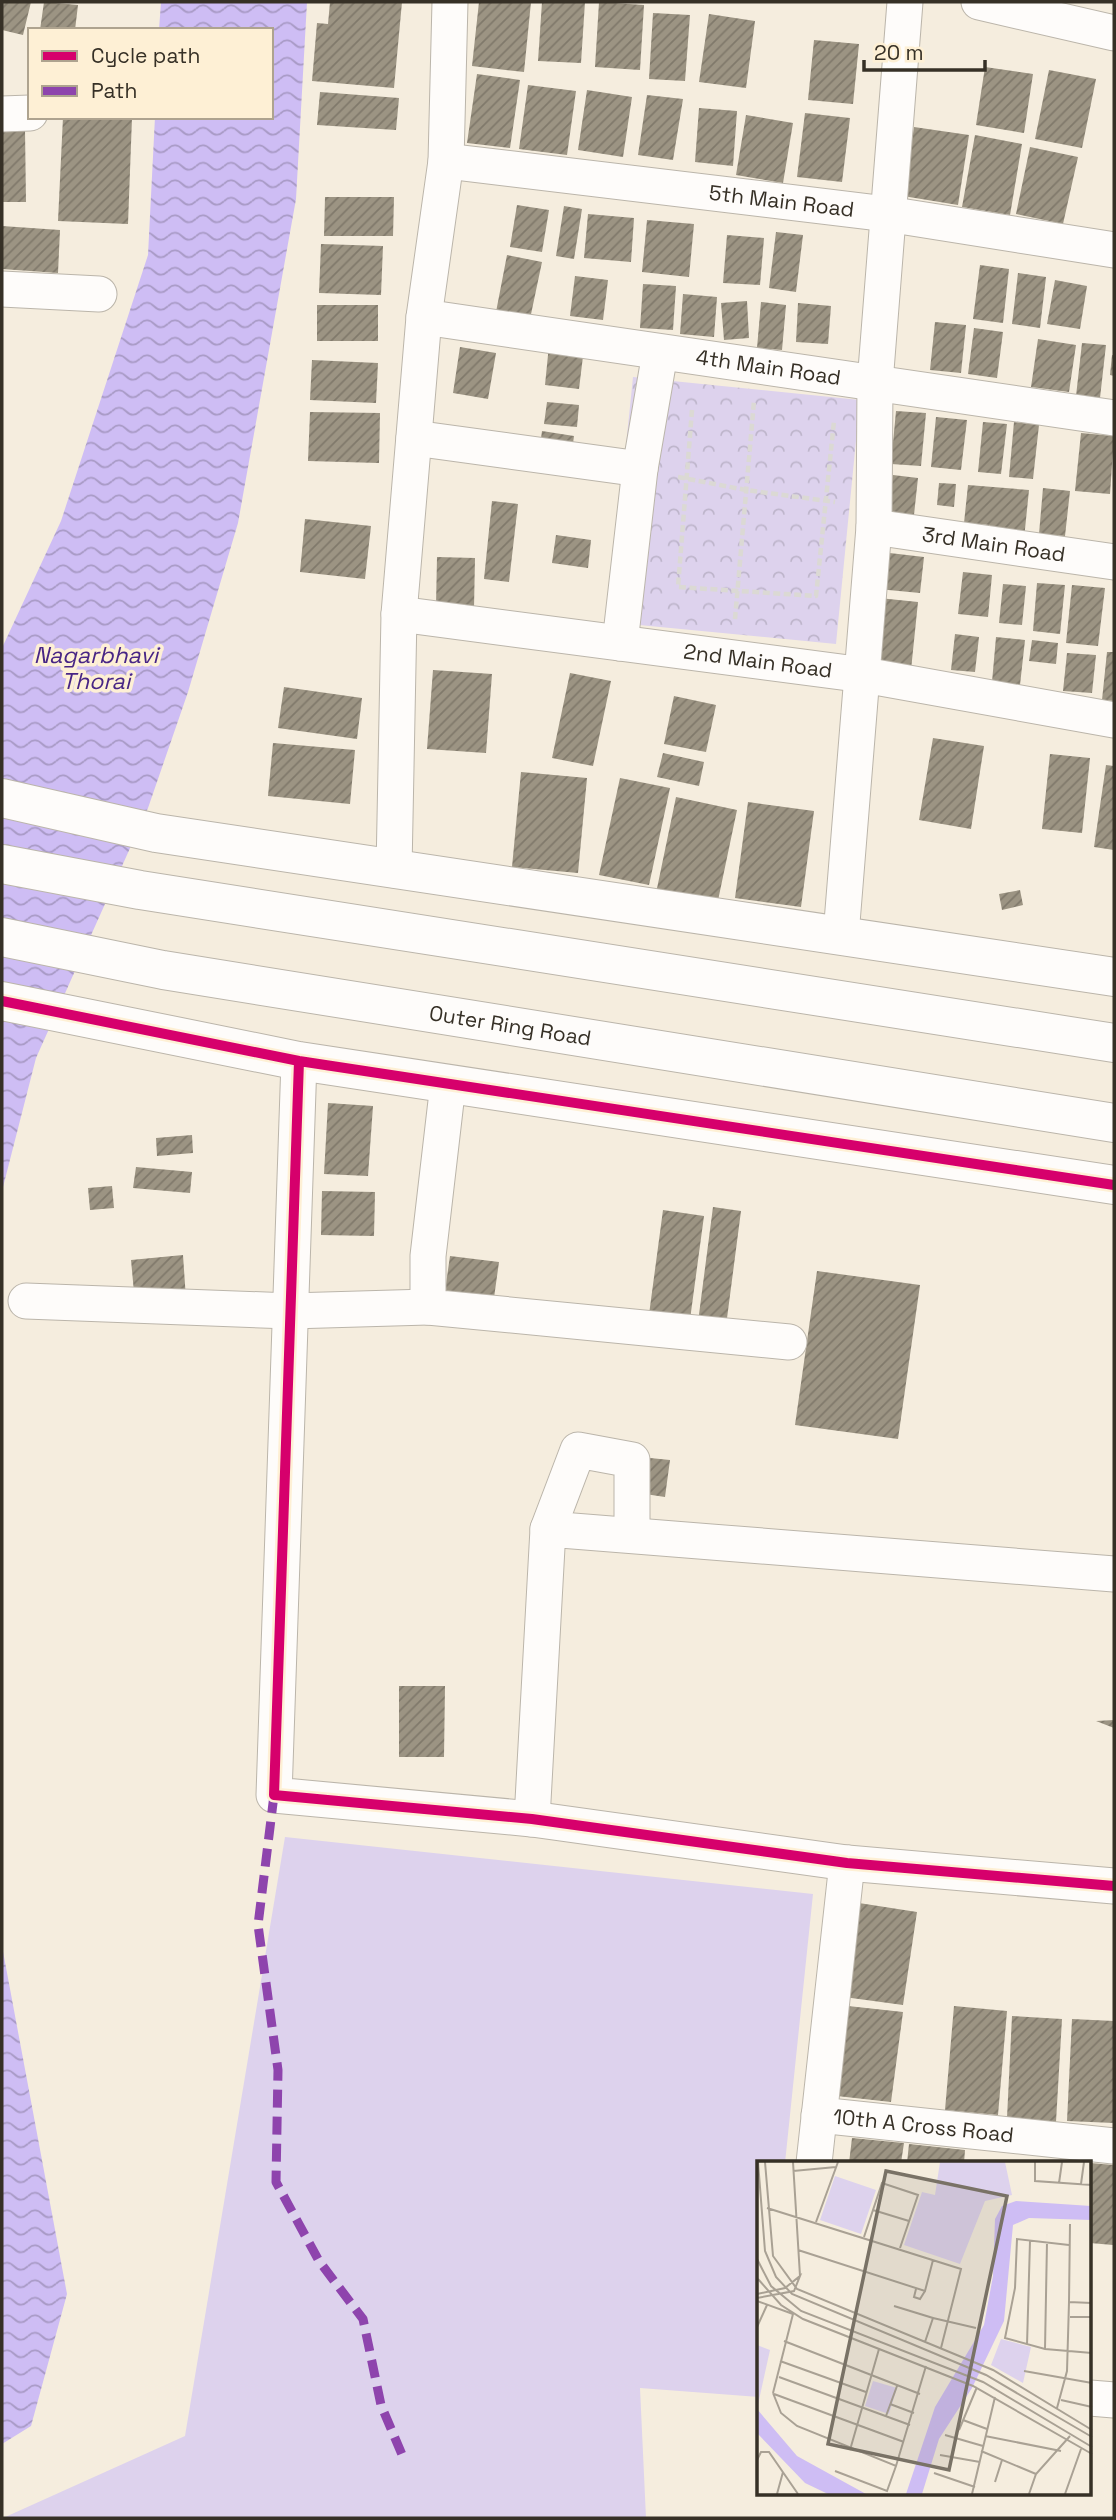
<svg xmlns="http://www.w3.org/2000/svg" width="1116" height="2520" font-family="'Space Grotesk',sans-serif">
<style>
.green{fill:#ddd2ed}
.forest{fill:url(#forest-crowns)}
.water{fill:url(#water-waves)}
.building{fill:url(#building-hatch)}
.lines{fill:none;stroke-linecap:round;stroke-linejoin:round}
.minor-casing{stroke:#bbb5aa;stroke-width:37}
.tertiary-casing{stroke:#bbb5aa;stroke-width:40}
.trunk-casing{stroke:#bbb5aa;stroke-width:40}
.path{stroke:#dbd9d4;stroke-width:4.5;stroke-dasharray:7 3.5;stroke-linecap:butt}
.minor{stroke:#fefcfa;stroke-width:35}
.tertiary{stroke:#fefcfa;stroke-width:38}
.trunk{stroke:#fefcfa;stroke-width:38}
.quiet{stroke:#8e44ad;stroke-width:9;stroke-dasharray:18 9;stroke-linecap:butt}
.cycleway-casing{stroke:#fef0d5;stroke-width:15}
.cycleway{stroke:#d6006c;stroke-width:10}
.labels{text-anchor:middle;stroke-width:7;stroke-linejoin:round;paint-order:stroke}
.street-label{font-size:21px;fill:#363026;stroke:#fef0d5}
.water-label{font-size:23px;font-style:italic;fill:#482585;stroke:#fef0d5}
.inset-road{fill:none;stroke:#a9a194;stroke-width:2}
.view{fill:#797266;fill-opacity:0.15;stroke:#797266;stroke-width:3.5}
.inset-edge{fill:none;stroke:#363026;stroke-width:3.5}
</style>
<defs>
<pattern id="forest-crowns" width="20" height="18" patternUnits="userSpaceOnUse" patternTransform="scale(1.75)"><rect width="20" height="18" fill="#ddd2ed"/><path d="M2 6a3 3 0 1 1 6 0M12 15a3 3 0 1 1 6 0" fill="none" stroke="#beb5cb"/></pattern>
<pattern id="water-waves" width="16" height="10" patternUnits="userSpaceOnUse" patternTransform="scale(1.75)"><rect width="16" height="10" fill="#cebdf4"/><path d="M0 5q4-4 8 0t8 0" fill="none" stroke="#a89ac5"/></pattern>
<pattern id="building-hatch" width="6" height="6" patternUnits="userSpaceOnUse" patternTransform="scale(1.75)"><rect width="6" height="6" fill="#9c9483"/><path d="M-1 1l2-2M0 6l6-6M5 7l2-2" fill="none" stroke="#80796b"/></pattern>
</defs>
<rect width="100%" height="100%" fill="#f5edde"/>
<!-- green -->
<path class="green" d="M285 1837 813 1894 785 2163H759V2397L640 2388 646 2518H3L185 2436Z"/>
<!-- forest -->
<path class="forest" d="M633 377 860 400 836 644 608 622Z"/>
<!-- water -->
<path class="water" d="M161 2H307L296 199 238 523 188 692 148 808 36 1058 2 1191V648L61 521 148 255 155 117H271V30H159Z
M2 1946 67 2294 31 2426 2 2444Z"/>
<!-- building -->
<path class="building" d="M2 2H31L23 35 2 30Z
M44 2 78 5 75 30H40Z
M330 2H402L394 88 312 81 317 23 328 24Z
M479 2H531L524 72 472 66Z
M542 2H585L581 63 538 61Z
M599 2 644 5 640 70 595 67Z
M653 13 690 15 685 81 649 79Z
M709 14 755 21 746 88 699 82Z
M814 40 859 44 853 104 808 100Z
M985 67 1033 74 1024 133 976 125Z
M1049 70 1096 79 1082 148 1035 139Z
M477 74 520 80 510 148 467 143Z
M528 85 576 91 567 155 519 149Z
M587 90 632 97 623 157 578 150Z
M320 92 399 98 396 130 317 125Z
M647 95 683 99 673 160 638 155Z
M699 108 737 111 733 166 695 162Z
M805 113 850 118 842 182 797 177Z
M746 115 793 123 783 183 736 175Z
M63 117 132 118 128 224 58 221Z
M914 127 969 135 958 205 903 196Z
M25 130 26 202H2V131Z
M975 135 1022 144 1010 215 962 207Z
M1030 147 1078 157 1063 224 1016 214Z
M325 197H394L393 236H324Z
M517 205 549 210 542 252 510 247Z
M564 206 582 209 574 259 556 256Z
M588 214 634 218 631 262 584 258Z
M647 220 694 224 689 277 642 272Z
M2 226 60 230 58 273 2 269Z
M776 232 803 235 796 292 769 288Z
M727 235 764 238 760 285 723 283Z
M321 244 383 246 381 295 319 293Z
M507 255 542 262 530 319 496 312Z
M980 265 1009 269 1003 323 973 319Z
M1018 273 1046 277 1040 328 1012 324Z
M575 276 608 280 603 320 570 316Z
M1055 280 1087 286 1080 329 1047 324Z
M643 284 676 286 673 330 640 328Z
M683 294 717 297 714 337 680 334Z
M747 301 749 338 724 340 721 303Z
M761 302 786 305 782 350 757 348Z
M798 303 831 306 828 344 796 342Z
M317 305H378V341H317Z
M935 322 966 325 961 373 930 370Z
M974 328 1003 332 997 378 968 374Z
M1038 339 1076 345 1069 392 1031 387Z
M1082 343 1106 345 1100 398 1076 396Z
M549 345 584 348 579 389 545 385Z
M460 347 496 353 488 399 453 393Z
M1112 355H1114V376L1110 375Z
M312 360 378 363 376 403 310 400Z
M547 402 579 405 577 427 544 424Z
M896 411 926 413 921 466 891 464Z
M310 412 380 413 379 463 308 461Z
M936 417 967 420 961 470 931 467Z
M983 422 1007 424 1001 474 978 472Z
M1014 422 1039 425 1033 479 1009 477Z
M542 431 574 436 572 451 540 446Z
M1081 433 1114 436 1110 494 1075 491Z
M893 475 918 478 913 524 888 522Z
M939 483 956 484 954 507 937 505Z
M968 485 1029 490 1024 539 988 535 990 525 964 523Z
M1043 488 1070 491 1065 536 1039 534Z
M492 501 518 504 509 582 484 579Z
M305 519 371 526 365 579 300 572Z
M556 535 591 540 588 568 552 563Z
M881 552 924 557 920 593 878 589Z
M437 557 475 558 474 608 436 606Z
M963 572 992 575 988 617 958 614Z
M1037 583 1065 585 1060 634 1033 631Z
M1003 584 1026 586 1022 625 999 623Z
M1072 585 1105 588 1098 646 1066 643Z
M879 598 918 602 911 670 872 666Z
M955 634 979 637 975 672 951 670Z
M996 637 1025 640 1020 685 992 682Z
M1032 640 1058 643 1056 664 1029 661Z
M1107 652H1114V701L1102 700Z
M1067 653 1096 655 1092 693 1063 691Z
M433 670 492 674 486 753 427 749Z
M570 673 611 681 593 766 552 758Z
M284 687 362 698 357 739 278 728Z
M674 696 716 705 706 752 664 744Z
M933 738 984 746 971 829 919 820Z
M273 743 355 750 350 804 268 796Z
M663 753 704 762 699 786 657 777Z
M1050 754 1090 758 1082 833 1042 829Z
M1106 765 1114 766V850L1094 847Z
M521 772 587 778 578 873 512 867Z
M620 778 670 788 649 885 599 875Z
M676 797 737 810 716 910 655 898Z
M748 802 814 811 801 907 735 898Z
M1020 890 1023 905 1002 910 999 894Z
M328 1103 373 1106 368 1176 324 1174Z
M192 1135 193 1153 157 1156 156 1138Z
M136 1167 192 1172 190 1193 133 1188Z
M112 1186 114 1208 90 1210 88 1188Z
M322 1191 375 1192 374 1236 321 1235Z
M713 1207 741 1211 726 1326 698 1322Z
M663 1210 704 1216 689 1327 648 1322Z
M183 1255 186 1299 135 1303 131 1260Z
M450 1256 499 1262 493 1305 444 1298Z
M817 1271 920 1285 898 1439 795 1425Z
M650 1458 670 1460 665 1497 645 1494Z
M399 1686H445L444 1757H399Z
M1114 1720V1728L1096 1721Z
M859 1903 917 1912 903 2005 844 1997Z
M848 2006 903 2012 891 2102 837 2096Z
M954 2006 1007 2011 998 2115 945 2110Z
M1012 2016 1062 2019 1056 2122 1007 2118Z
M1072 2019 1114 2021V2123L1067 2121Z
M852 2138 904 2143 901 2163H849Z
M909 2144 965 2150 964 2163H907Z
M1090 2163 1114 2165 1113 2245 1090 2243Z"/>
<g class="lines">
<defs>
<g id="minor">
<path d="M979 2 1114 33"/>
<path d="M2 114 30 113"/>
<path id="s1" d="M446 161 887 214 1114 250"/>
<path d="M2 289 99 294"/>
<path id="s2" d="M424 317 1114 418"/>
<path d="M414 438 640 469"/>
<path id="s3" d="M874 527 1114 562"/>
<path id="s4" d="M399 614 864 675 1114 720"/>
<path d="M620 643 640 469 660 353"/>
<path d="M394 870 399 614 424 317 446 161 450 2"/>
<path d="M841 935 874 527 875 383 905 2"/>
<path d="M299 1061 274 1795 532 1819 847 1863 1114 1886"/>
<path d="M448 1084 428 1256V1307L789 1342"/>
<path d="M26 1301 290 1311 428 1307"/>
<path d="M548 1529 578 1450 632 1460V1535"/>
<path d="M532 1819 548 1529 1114 1574"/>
<path id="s5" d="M819 2115 1114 2146"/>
<path d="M814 2163 847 1863"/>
<path d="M1090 2398 1114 2400"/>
</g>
<path id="tertiary" d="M2 798 156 833 1114 977
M2 1001 299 1061 1114 1185"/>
<g id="trunk">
<path d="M2 864 140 890 1114 1043"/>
<path id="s6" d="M2 937 163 970 1114 1123"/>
</g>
</defs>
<!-- minor casing -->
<use href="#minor" class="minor-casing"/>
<!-- tertiary casing -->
<use href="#tertiary" class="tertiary-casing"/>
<!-- trunk casing -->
<use href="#trunk" class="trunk-casing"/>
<!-- path -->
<path class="path" d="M692 410 678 587 816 596 834 421
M678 477 746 490 835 502
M735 619 754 401"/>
<!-- minor -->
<use href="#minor" class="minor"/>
<!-- tertiary -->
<use href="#tertiary" class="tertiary"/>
<!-- trunk -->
<use href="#trunk" class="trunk"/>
<!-- quiet -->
<path class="quiet" d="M274 1795 258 1925 278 2070 276 2182 319 2261 363 2319 381 2405 403 2457"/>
<defs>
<path id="cycleway" d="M2 1001 299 1061 1114 1185
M299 1061 274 1795 532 1819 847 1863 1114 1886"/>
</defs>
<!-- cycleway casing -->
<use href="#cycleway" class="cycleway-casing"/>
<!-- cycleway -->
<use href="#cycleway" class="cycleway"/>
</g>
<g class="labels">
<!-- street labels -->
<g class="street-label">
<text dy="7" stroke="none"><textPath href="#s1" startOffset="338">5th Main Road</textPath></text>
<text dy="7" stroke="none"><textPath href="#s2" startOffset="348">4th Main Road</textPath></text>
<text dy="7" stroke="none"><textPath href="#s3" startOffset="121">3rd Main Road</textPath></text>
<text dy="7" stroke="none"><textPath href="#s4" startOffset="362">2nd Main Road</textPath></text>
<text dy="7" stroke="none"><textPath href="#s6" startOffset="516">Outer Ring Road</textPath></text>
<text dy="7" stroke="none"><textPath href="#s5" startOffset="105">10th A Cross Road</textPath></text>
</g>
<!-- water labels -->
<g class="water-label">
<text x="96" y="663">Nagarbhavi<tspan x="96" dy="26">Thorai</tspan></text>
</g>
</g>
<!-- overview -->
<g transform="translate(757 2161)">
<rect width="334" height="334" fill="#f5edde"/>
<path d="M183 1H248L255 34 228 40 203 103 147 84 165 31 178 34Z" fill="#ddd2ed"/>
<path d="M78 15 119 29 104 73 63 59ZM244 178 274 186 266 222 234 204ZM0 184 13 189 0 248ZM116 220 140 227 132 253 108 245Z" fill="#ddd2ed"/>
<path d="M259 40 334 45V59L272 57 256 64 247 160 215 227 182 278 165 333H149L178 246 227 164 236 115 238 58 245 45ZM0 248 40 295 109 333H71L48 322 0 272Z" fill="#cebdf4"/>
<path class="inset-road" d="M1 1 8 90 19 116 35 133 229 214 335 276M8 1 16 95 40 128 236 209 335 269M36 1 43 115M278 1V20L335 24M36 10 79 6M302 22 305 1M324 23 327 1M10 47 204 108 184 187M116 49 152 60M59 61 81 1M107 76 125 22 161 34 143 87M312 84 260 78 258 127 248 177 288 188 335 192M41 89 168 130 176 99M0 98 14 125 44 150 226 221 335 286M1 118 24 144 46 158 216 225 335 293M159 128 157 136 163 138 168 130M0 133 28 127 43 115 37 130 0 137M0 140 36 153M312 141 313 63M137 145 176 157 168 181M313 156H335M176 157 219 167M0 166 10 144M27 180 163 233M270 184 273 80M288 188 290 81M23 200 109 231M267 210 335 222M22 216 153 264M16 232 24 252 40 265 139 305 169 205M16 232 36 153M17 233 147 281M304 239 335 246M133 243 157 252M300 247 310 210 312 141 335 142M129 255 140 225M206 259 230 268M202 269 220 226M188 274 226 285M228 275 304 290M93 289 122 188M224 290 279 313M183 294 223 301M0 299 4 291H12L41 333M78 310 130 330 139 305M177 312 218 326M238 321 245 299M20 333 26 311M215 333 238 236M272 333 279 313 313 275M308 333 324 288"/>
<path class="view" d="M129 10 250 35 192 309 71 283Z"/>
<rect width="334" height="334" class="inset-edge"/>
</g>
<!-- border -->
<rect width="1116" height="2520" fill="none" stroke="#363026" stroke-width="7"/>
<!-- legend -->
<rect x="28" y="28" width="245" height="91" fill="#fef0d5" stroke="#aea38f" stroke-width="2"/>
<rect x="42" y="51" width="35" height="10" fill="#d6006c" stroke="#aea38f" stroke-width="2"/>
<text x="91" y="63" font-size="21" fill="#363026">Cycle path</text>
<rect x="42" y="86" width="35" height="10" fill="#8e44ad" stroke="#aea38f" stroke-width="2"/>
<text x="91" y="98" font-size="21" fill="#363026">Path</text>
<!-- scale -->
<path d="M864 60v10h121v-10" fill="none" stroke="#363026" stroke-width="3.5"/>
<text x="874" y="60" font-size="21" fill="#363026" stroke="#fef0d5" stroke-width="5" paint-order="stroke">20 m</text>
</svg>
